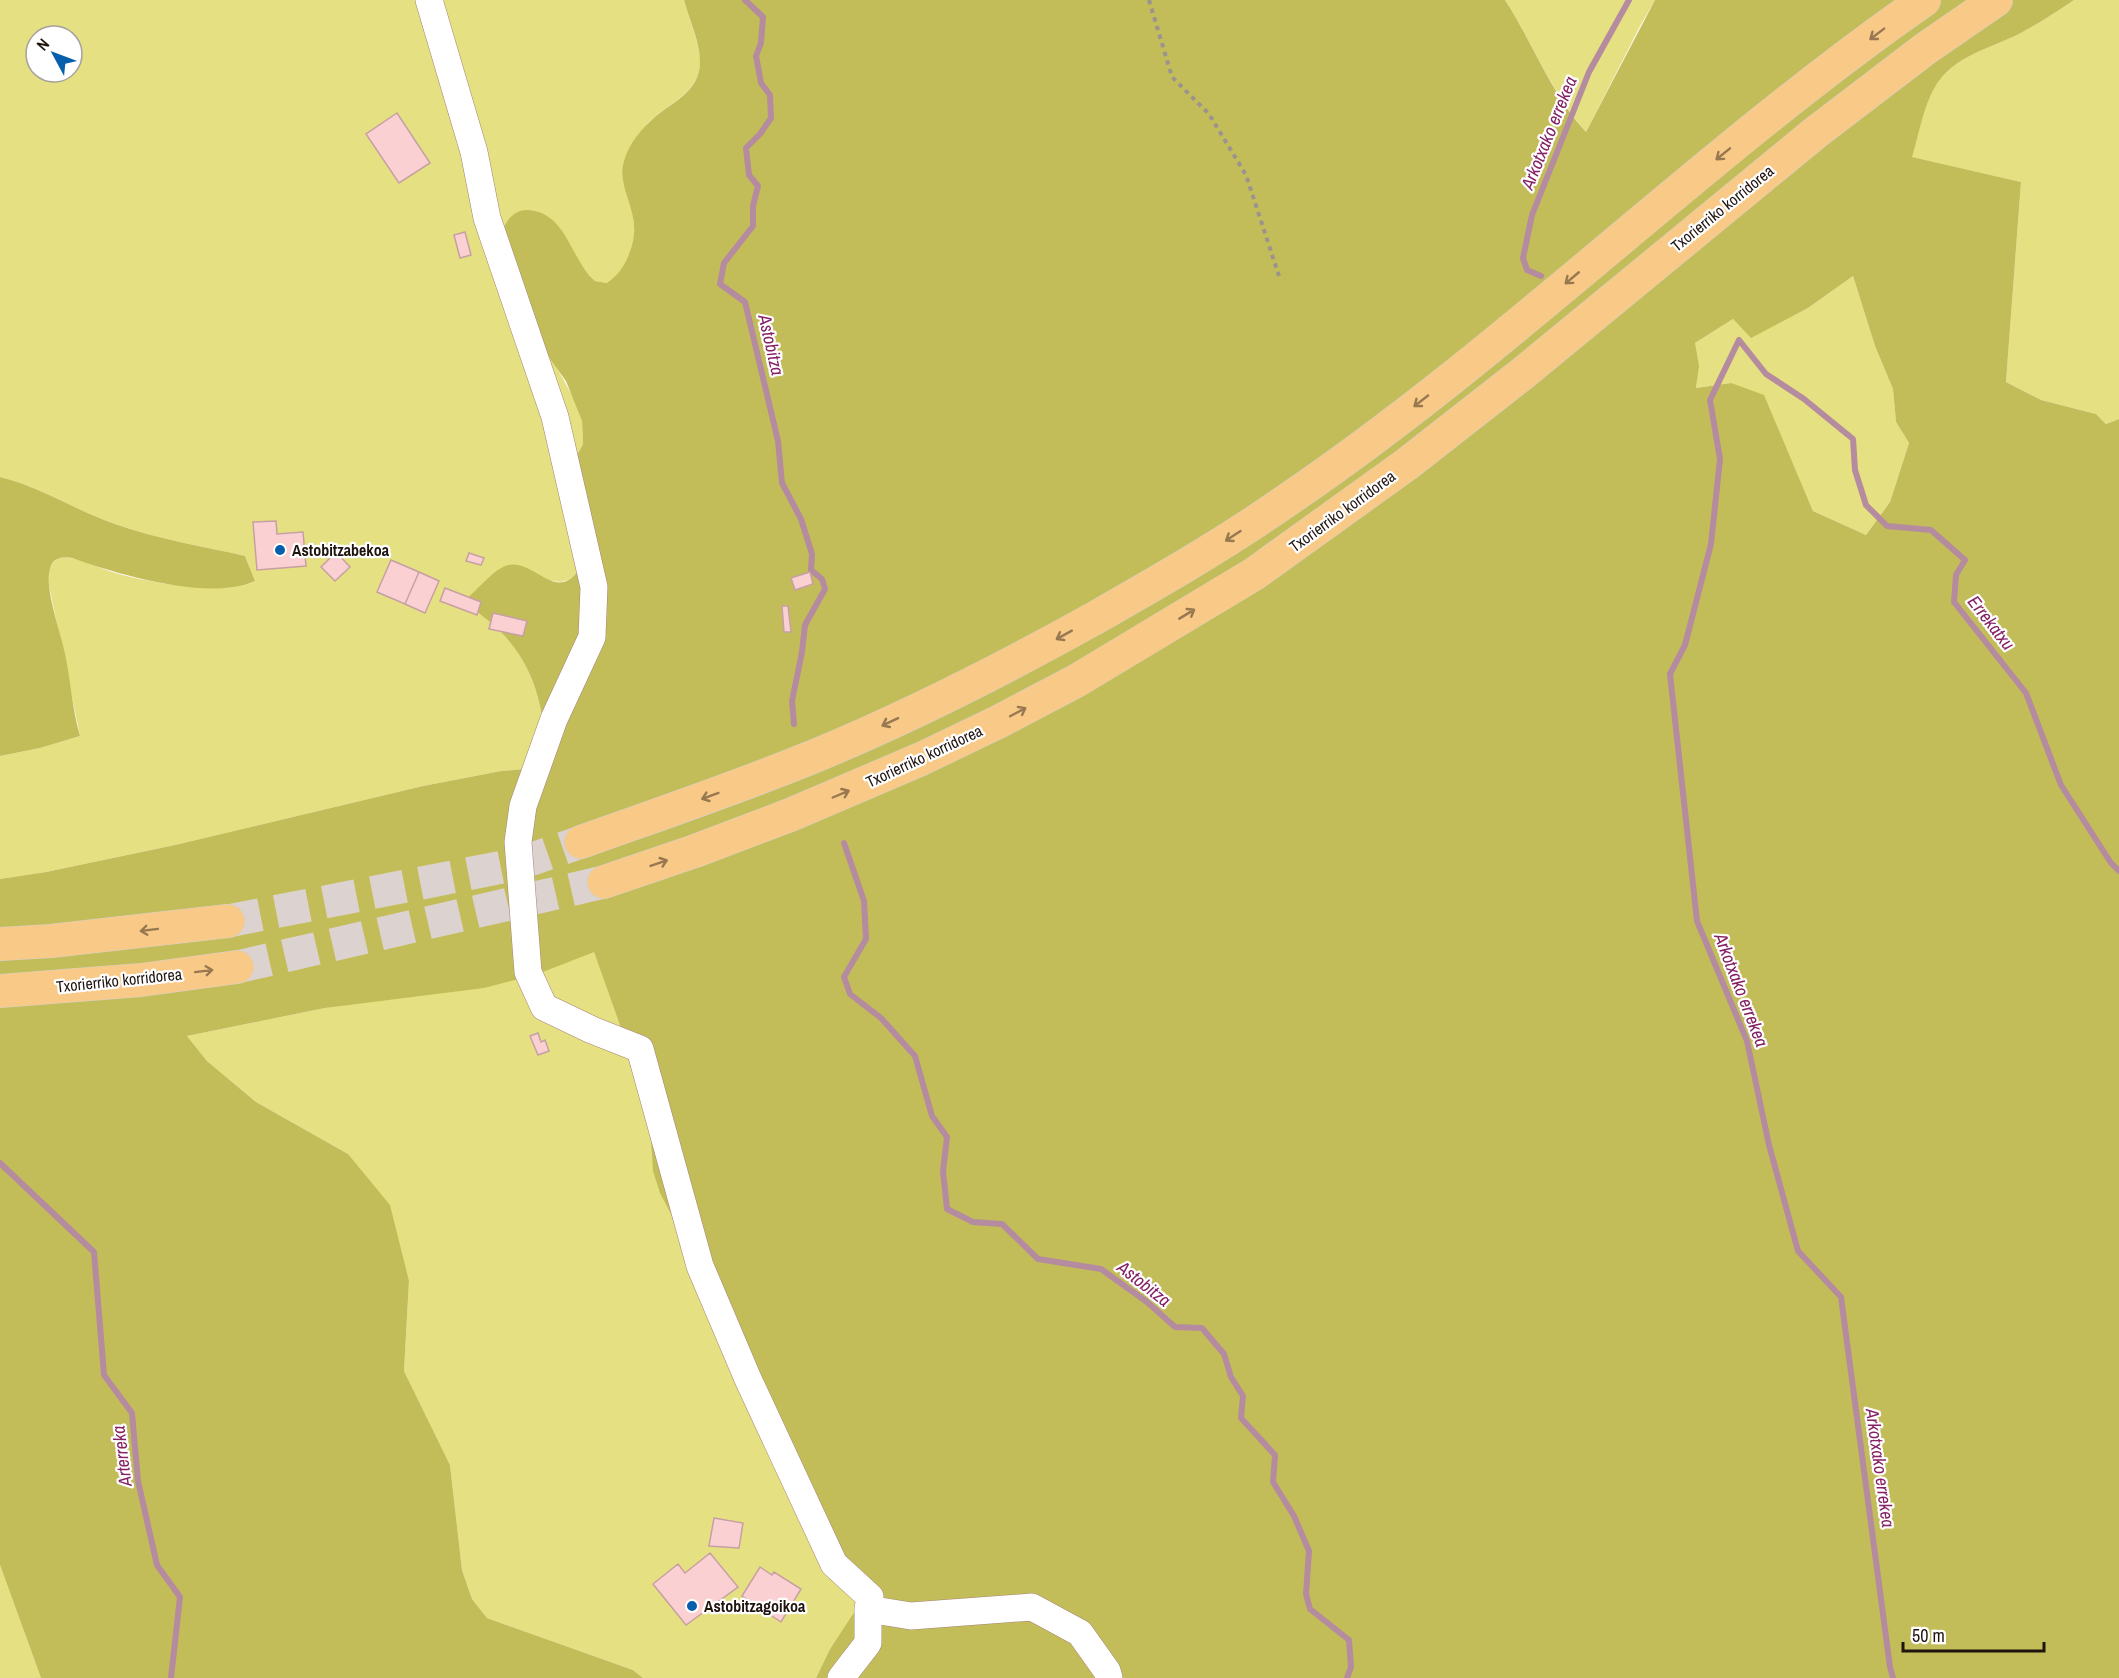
<svg xmlns="http://www.w3.org/2000/svg" width="2119" height="1678" font-family="'Archivo Narrow',sans-serif">
<style>
.green{fill:#e5e081;fill-rule:evenodd}
.forest{fill:#c3bd59;fill-rule:evenodd}
.lines{fill:none;stroke-linecap:round;stroke-linejoin:round}
.stream{stroke:#b58b9f;stroke-width:6}
.building{fill:#fbd0d3;stroke:#c7a0a3;stroke-width:1.5}
.highway-tunnel{stroke:#dcd3d0;stroke-width:33;stroke-dasharray:33 16;stroke-linecap:butt}
.minor-casing{stroke:#a68476;stroke-width:28}
.highway-casing{stroke:#d2d0cf;stroke-width:34}
.path{stroke:#9c938f;stroke-width:4;stroke-dasharray:4.5 4.5;stroke-linecap:butt}
.minor{stroke:#fff;stroke-width:27}
.highway{stroke:#f9c987;stroke-width:33}
.oneway{stroke:#977851}
.poi-dot{fill:#055fad;stroke:#fff;stroke-width:2}
.labels{text-anchor:middle;stroke-width:4.5;stroke-linejoin:round;paint-order:stroke}
.street-label{font-size:16px;fill:#20140f;stroke:#fff}
.poi-label{font-size:16px;font-weight:bold;fill:#20140f;stroke:#fff;text-anchor:start}
.water-label{font-size:18px;font-style:italic;fill:#852165;stroke:#fff}
</style>
<rect width="100%" height="100%" fill="#fdf5f2"/>
<!-- green -->
<path class="green" d="M0 0H684C689 19 698 39 700 58 703 92 668 103 648 123 636 136 627 150 623 167 631 205 650 256 607 283L595 281C569 259 568 216 529 210L556 366 575 401 582 421 583 444 574 461 577 572C561 593 539 575 521 566L465 600C477 610 490 620 500 631 539 671 544 714 547 767L501 771 423 786 175 845 46 872 0 879V756L40 748 80 736 49 585C48 574 49 564 58 558 76 555 96 567 112 572 145 582 224 597 255 581L245 556C202 546 157 539 115 524 77 511 39 486 0 477ZM36 36H72V72H36Z
M1505 0H1655L1640 26 1586 132C1551 93 1533 43 1505 0Z
M2074 0H2119V419L2106 424 2096 414 2041 400 2006 382 2021 182 1911 157C1918 135 1923 108 1935 87 1953 56 1989 49 2019 34 2038 24 2056 12 2074 0Z
M1853 276 1875 346 1893 389 1896 422 1909 443 1890 502 1866 535 1813 511 1789 455 1731 383 1696 388 1697 381 1695 343 1733 319 1751 337 1808 308Z
M594 951 649 1107 860 1605 830 1649 816 1678H643L633 1670 487 1618 472 1599 462 1570 450 1465 404 1371 409 1281 348 1154 256 1102 207 1061 187 1036 325 1008 538 974Z
M0 1565 41 1678H0Z"/>
<!-- forest -->
<path class="forest" d="M684 0H1505C1533 43 1551 94 1586 132L1655 0H2074C2056 12 2038 24 2019 34 1989 49 1953 56 1935 87 1923 108 1919 134 1912 157L2021 182 2006 382 2041 400 2096 414 2106 424 2119 419V1678H816L830 1649 859 1605 789 1439 660 1193 653 1171 649 1107 594 952 538 974 484 988 325 1008 187 1036 207 1061 256 1102 348 1154 390 1205 409 1281 404 1371 450 1465 462 1570 472 1599 487 1618 633 1670 643 1678H41L0 1565V879L46 872 175 845 423 786 501 771 547 767C544 714 539 671 500 631 489 620 476 612 465 600 477 591 495 567 509 565 534 560 555 601 577 572L574 461 583 444 582 421 566 381 528 328 500 236C505 223 512 209 529 210 567 213 571 261 595 281L607 283C617 276 625 266 629 254 646 214 615 191 624 161 629 143 642 128 656 116 675 101 700 90 700 62 700 42 689 19 684 0ZM1853 276 1875 346 1893 389 1896 422 1909 443 1890 502 1866 535 1813 511 1764 395 1731 383 1696 388 1699 366 1695 343 1733 319 1751 338 1808 308Z
M0 477C39 486 77 511 115 524 157 539 202 546 245 556L255 581C210 602 117 574 72 558 61 557 53 557 50 569 44 588 61 633 65 654 71 681 72 709 80 736L40 748 0 756Z"/>
<g class="lines">
<!-- stream -->
<path class="stream" d="M745 0 763 17 761 43 756 56 761 83 770 95 771 118 760 134 746 148 749 175 758 186 753 206V226L724 263 720 284 745 302 778 441 782 483 801 519 812 554 811 570 822 579 825 589 805 625 802 652 792 701 794 724
M1541 276 1527 270 1523 258 1532 215 1589 72 1629 0
M844 843 864 901 866 939 844 977 850 994 881 1018 915 1056 932 1116 947 1137 943 1171 947 1209 973 1222 1002 1224 1038 1259 1101 1269 1147 1302 1175 1327 1202 1328 1224 1354 1231 1377 1243 1396 1241 1418 1275 1455 1273 1482 1294 1516 1309 1551 1306 1594 1310 1609 1349 1640 1351 1667 1347 1678
M0 1163 94 1252 104 1375 132 1413 138 1481 157 1565 180 1597 171 1678
M1893 1678 1890 1667 1841 1297 1798 1251 1769 1145 1747 1041 1697 921 1670 674 1685 645 1711 544 1720 459 1710 400 1739 340 1766 374 1804 399 1853 439 1855 470 1866 505 1887 526 1931 530 1965 560 1956 575 1954 602 2026 693 2061 785 2111 863 2119 871"/>
</g>
<!-- building -->
<path class="building" d="M397 113 430 163 399 183 366 134Z
M465 232 471 255 460 258 454 235Z
M276 521 277 534 303 532 306 566 257 570 253 522Z
M336 552 350 567 335 581 321 567Z
M469 553 484 558 481 565 466 561Z
M391 560 419 572 405 604 377 592Z
M419 572 439 581 425 613 405 604Z
M810 572 813 584 795 590 791 578Z
M445 588 481 602 477 615 440 601Z
M782 606H788L791 632H784Z
M493 613 527 621 523 636 489 629Z
M538 1033 541 1042 545 1040 549 1051 538 1055 530 1036Z
M714 1518 743 1523 739 1548 709 1546Z
M710 1553 738 1587 686 1625 653 1584 678 1564 685 1573Z
M760 1567 772 1575 774 1572 801 1589 781 1622 742 1596Z"/>
<g class="lines">
<!-- highway-tunnel -->
<path class="highway-tunnel" d="M228 921 518 864 581 842
M237 967 604 882"/>
<defs>
<path id="minor" d="M429 0 474 152 487 218 555 417 594 587 592 637 554 719 523 806 518 842 528 972 544 1007 592 1030 640 1049 700 1266 748 1379 834 1564 870 1597 868 1609V1643L841 1678
M868 1609 911 1616 1032 1607 1080 1633 1107 1671 1109 1678"/>
<path id="highway" d="M581 842C662 813 743 786 822 753 915 714 1007 667 1095 618 1158 582 1221 546 1280 505 1507 352 1700 156 1924 0
M604 882 695 851 790 815 921 759 998 722 1076 681 1254 574 1407 464 1522 374 1815 133 1925 49 1996 0
M0 944 51 941 228 921
M0 991 141 980 237 967"/>
</defs>
<!-- minor casing -->
<use href="#minor" class="minor-casing"/>
<!-- highway casing -->
<use href="#highway" class="highway-casing"/>
<!-- path -->
<path class="path" d="M1149 0 1172 77 1209 114 1246 175 1279 276"/>
<!-- minor -->
<use href="#minor" class="minor"/>
<!-- highway -->
<use href="#highway" class="highway"/>
</g>
<!-- one-way arrows -->
<defs><path id="oneway-shaft" d="M-6 0H5M1.5-3L5.5 0L1.5 3" fill="none" stroke-width="1.6" stroke-linecap="round" stroke-linejoin="round" transform="scale(1.5)"/></defs>
<g class="oneway">
<use href="#oneway-shaft" transform="translate(1877 34) rotate(143)"/>
<use href="#oneway-shaft" transform="translate(1723 154) rotate(141)"/>
<use href="#oneway-shaft" transform="translate(1572 278) rotate(140)"/>
<use href="#oneway-shaft" transform="translate(1421 401) rotate(142)"/>
<use href="#oneway-shaft" transform="translate(1233 536) rotate(147)"/>
<use href="#oneway-shaft" transform="translate(1187 614) rotate(-31)"/>
<use href="#oneway-shaft" transform="translate(1064 635) rotate(151)"/>
<use href="#oneway-shaft" transform="translate(1018 712) rotate(-28)"/>
<use href="#oneway-shaft" transform="translate(890 722) rotate(155)"/>
<use href="#oneway-shaft" transform="translate(841 794) rotate(-23)"/>
<use href="#oneway-shaft" transform="translate(710 796) rotate(160)"/>
<use href="#oneway-shaft" transform="translate(659 863) rotate(-19)"/>
<use href="#oneway-shaft" transform="translate(149 930) rotate(173)"/>
<use href="#oneway-shaft" transform="translate(204 971) rotate(-7)"/>
</g>
<!-- markers -->
<g class="poi-dot">
<circle cx="280" cy="550" r="6"/>
<circle cx="692" cy="1606" r="6"/>
</g>
<g class="labels">
<!-- street labels -->
<g class="street-label">
<text transform="translate(1722 208) rotate(-39)" y="6">Txorierriko korridorea</text>
<text transform="translate(1342 511) rotate(-36)" y="6">Txorierriko korridorea</text>
<text transform="translate(924 756) rotate(-25)" y="6">Txorierriko korridorea</text>
<text transform="translate(119 980) rotate(-6)" y="6">Txorierriko korridorea</text>
</g>
<!-- poi labels -->
<g class="poi-label">
<text x="292" y="556">Astobitzabekoa</text>
<text x="704" y="1612">Astobitzagoikoa</text>
</g>
<!-- water labels -->
<g class="water-label">
<text transform="translate(1549 133) rotate(-68)" y="6">Arkotxako errekea</text>
<text transform="translate(771 345) rotate(77)" y="6">Astobitza</text>
<text transform="translate(1991 623) rotate(52)" y="6">Errekatxu</text>
<text transform="translate(1741 990) rotate(69)" y="6">Arkotxako errekea</text>
<text transform="translate(1144 1284) rotate(38)" y="6">Astobitza</text>
<text transform="translate(122 1456) rotate(-97)" y="6">Arterreka</text>
<text transform="translate(1880 1468) rotate(82)" y="6">Arkotxako errekea</text>
</g>
</g>
<!-- north arrow -->
<g transform="translate(54 54) rotate(311)"><circle r="28" fill="#ffffff" stroke="#a6a19f" stroke-width="1.5"/>
<path d="M0-4.5L10 22L0 15L-10 22Z" fill="#055fad"/>
<text y="-9" font-size="16" font-weight="bold" text-anchor="middle" fill="#20140f">N</text>
</g>
<!-- scale -->
<path d="M1903 1642v9h141v-9" fill="none" stroke="#20140f" stroke-width="3"/>
<text x="1912" y="1642" font-size="18" fill="#20140f" stroke="#ffffff" stroke-width="4.5" paint-order="stroke">50 m</text>
</svg>
